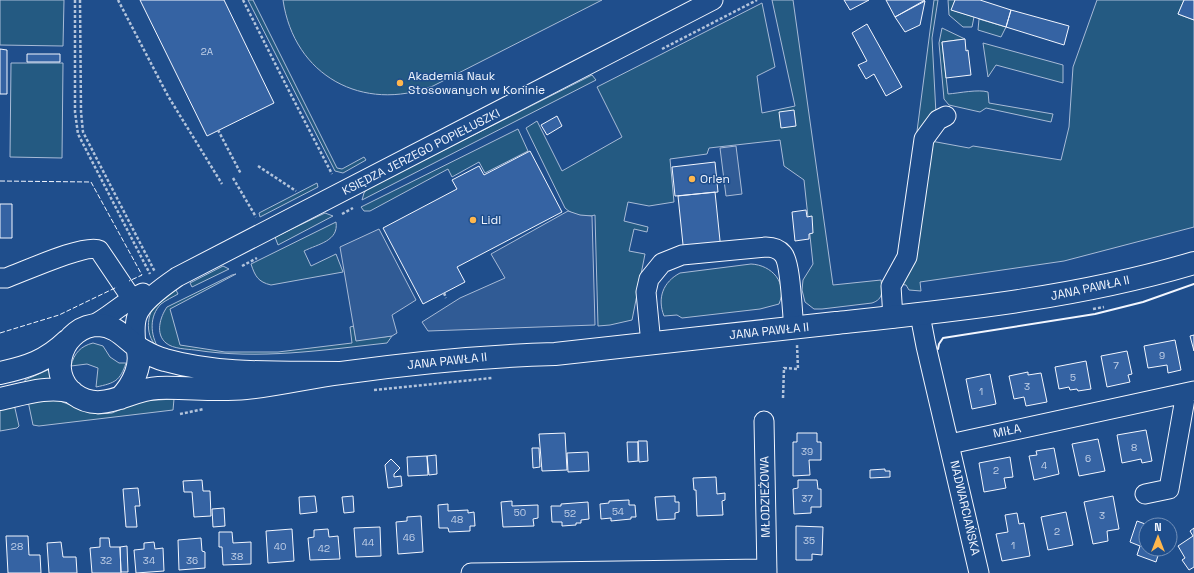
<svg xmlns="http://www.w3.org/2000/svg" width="1194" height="573" font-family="'Space Grotesk',sans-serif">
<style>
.green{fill:#245a82;stroke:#a8bbd7}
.parking{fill:#305b95;stroke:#a8bbd7}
.building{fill:#3563a3;stroke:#f2f6ff}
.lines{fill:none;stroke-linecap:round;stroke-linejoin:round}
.minor-casing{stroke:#f2f6ff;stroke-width:21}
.major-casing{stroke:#f2f6ff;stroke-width:24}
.path{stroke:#b3c4dc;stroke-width:2.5;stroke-dasharray:3 2;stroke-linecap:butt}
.minor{stroke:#1f4e8c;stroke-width:19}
.major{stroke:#1f4e8c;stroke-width:22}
.fence{stroke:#f2f6ff;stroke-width:1;stroke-dasharray:5 2;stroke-linecap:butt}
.wall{stroke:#f2f6ff;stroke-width:2}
.poi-dot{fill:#ffb74d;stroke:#1f4e8c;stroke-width:1.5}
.labels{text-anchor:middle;stroke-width:3;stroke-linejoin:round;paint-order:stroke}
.number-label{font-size:10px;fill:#c3d1e8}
.poi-label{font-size:12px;fill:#f2f6ff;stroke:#1f4e8c;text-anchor:start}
.street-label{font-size:12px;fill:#f2f6ff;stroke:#1f4e8c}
</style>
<rect width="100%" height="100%" fill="#1f4e8c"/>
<!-- green -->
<path class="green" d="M0 0H64L63 46 0 45Z
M248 0H253L337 168 342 169 364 157 366 160 343 173 335 171Z
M283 0H602L433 86C363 113 294 76 283 0Z
M772 0H793L833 285 881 280C882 291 884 299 872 303L822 309H814L805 302 802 290 803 280 813 264 804 180 784 166 780 140 709 148 707 154 670 159 674 202 649 206 628 202 624 221 648 227 647 232 634 229 629 251 645 254 632 320 610 325 598 326 595 215C586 218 572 215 565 208L526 128 537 121 562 171 622 137 597 87 762 3 775 67 757 76 762 113 795 106Z
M934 0H938L932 38 936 114 916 139Z
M948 0H955L952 10 974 17 972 27H963L949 15Z
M1097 0H1184L1178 14 1194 20V227L1064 261 920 282 921 291 909 290 906 285 898 284 931 141 969 148 973 146 1061 160 1069 127 1073 67Z
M979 19 1006 27 1001 37 978 30Z
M942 28 965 39 942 42 948 94C960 93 978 89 988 92L989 103 1053 114 1051 122 986 108 980 112 949 105 944 99 939 43Z
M983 43 1063 65V83L996 65 988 77Z
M11 63H63L62 158 10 157Z
M592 75 596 80 362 200 364 193 367 189Z
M518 129 528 151 485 173 479 162 452 177 448 169 370 211H364L361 207Z
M317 183 318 187 260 217 259 213Z
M325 213 333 216 278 245 275 237Z
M336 222C339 241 318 244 304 251L311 266 336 254 343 272 271 285C258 282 255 276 251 264Z
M751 264C772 265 788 283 779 304L760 309 682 318 677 315 664 316C657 298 663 282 680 273Z
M223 266 229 269 192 287 190 283Z
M236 274 170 309 180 345 225 352H278L352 343 350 327 354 326 356 340 392 336 387 343C323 350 259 360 195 350 187 349 173 349 166 343 155 334 160 317 167 307L232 275Z
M175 288 178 294C173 297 166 300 161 304 149 316 150 335 159 349 145 337 145 315 158 301 162 296 170 292 175 288Z
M93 343 103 346 110 357 119 363H126C120 381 115 383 96 387L98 368 87 364 71 366C74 353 81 346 93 343Z
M50 369 53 381 25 383V380Z
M52 398 86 411 98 414 112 413 141 401 174 399 173 410 39 426 33 425 28 401Z
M14 404 19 426 17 428 0 431V408Z"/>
<!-- parking -->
<path class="parking" d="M736 146 742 194 726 196 720 148Z
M568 211 580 215 592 216 595 325 428 331 422 322 460 298 505 278 491 254Z
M379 229 416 300 392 315 397 333 392 336 356 341 340 247Z"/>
<!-- building -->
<path class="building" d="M140 0H224L274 103 207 136Z
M844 0H869L850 10Z
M886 0H925L895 17Z
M955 0H980L1011 10 1006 27 951 10Z
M1184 0H1194V20L1178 14Z
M925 1 920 25 905 32 895 17Z
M1011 10 1069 26 1064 45 1006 27Z
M867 24 902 87 886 96 874 74 866 79 858 65 867 61 852 33Z
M965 39 966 51 968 50 971 75 946 78 942 42Z
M0 49 7 50V94H0Z
M27 54H60V62H27Z
M794 110 796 126 781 128 779 112Z
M557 116 562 126 547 135 541 125Z
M530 151 562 212 457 267 465 282 423 304 383 228 457 189 452 180 479 166 484 175Z
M715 162 718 192 675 196 672 167Z
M715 192 722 260 685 264 678 196Z
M0 204H12V238H0Z
M806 210 807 217 812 216 813 233 809 234V239L795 241 792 212Z
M1194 335V351L1190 336Z
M1175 340 1181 370 1168 373 1167 365 1148 368 1144 346Z
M1127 351 1132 374 1128 375 1130 382 1107 387 1101 356Z
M1086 361 1091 389 1078 391 1077 389 1070 390 1069 387 1059 389 1055 367Z
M1028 372V375L1041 373 1047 402 1026 406 1024 397 1014 399 1009 376Z
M990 374 996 404 972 409 966 379Z
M1146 430 1152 461 1142 463 1141 459 1122 463 1117 435Z
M565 433 567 470 542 471 539 434Z
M797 433H817V442H821V460H809L810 475 793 476V442H797Z
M1098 439 1105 471 1079 476 1072 444Z
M638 441H647L648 461 639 462Z
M627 442H638V461L628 462Z
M532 448H539L540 467 533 468Z
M1054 448 1059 474 1034 480 1029 456 1037 455 1036 451Z
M588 452 589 471 568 472 567 453Z
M436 455 437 474 429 475 427 456Z
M427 456 428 475 408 476 407 457Z
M1010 457 1013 477 1004 478 1006 488 984 492 979 463Z
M391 459 400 468 394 474V477L401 476 402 486 388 488 385 465Z
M885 469V471H890V477L870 478V470Z
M716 477 717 494 725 493V500L722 501 723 515 697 516 696 490H694L693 478Z
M202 480 203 491H210L211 516 194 517 192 492H184L183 481Z
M798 480H817L818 489H821V507H811V513L794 514 793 489 798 488Z
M138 488 140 506H135L137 527H126L123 489Z
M315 496 317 512 300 514 299 497Z
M353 496 354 512 344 513 342 497Z
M675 496V502H679V512L675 513V519L657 520 655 497Z
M1113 496 1119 529 1107 531 1108 541 1093 544 1084 502Z
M629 500V505H635L636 517H631V519L611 521V518L601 519 600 504 609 503V501Z
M512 501V506L538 505V518L533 519 534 526 503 527 501 502Z
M588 502 589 519 581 520V523H576V525L562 526V522H552L551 506H561V504Z
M448 504V511L468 510V513L474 512 475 526H470V531L449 532 448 528H439L438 505Z
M224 508 225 526 213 527 212 509Z
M1066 512 1073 545 1048 550 1041 517Z
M1017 513 1019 524 1024 523 1030 556 1002 561 996 534 1008 532 1005 515Z
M421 516 423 552 398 554 396 522 407 521V517Z
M1137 521 1148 525H1146V549H1160L1156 562 1137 555 1140 546 1130 542Z
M796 526 823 527 822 555 812 554V560H796Z
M380 527 381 556 356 557 354 528Z
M1194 528V567L1189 570 1182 560 1185 558 1178 546 1193 536 1190 531Z
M292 529 294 561 268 563 266 531Z
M328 529 329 537 338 536 340 559 310 560 308 538 314 537V530Z
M219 532H232L233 543 251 542V564L223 565 222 547H219Z
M6 536H28L29 555H40L41 573H8Z
M100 538H109L110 547H120L121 573H92L90 548 100 547Z
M201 538 202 551 205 552V568L179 570 178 540Z
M61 542 63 557H76L77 573H49L47 543Z
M154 542 155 549 163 548 164 571 136 573 134 550 144 549V543Z
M127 546 128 572H121L120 547Z"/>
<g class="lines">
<defs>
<path id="minor" d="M0 278H6C23 272 86 243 99 250L132 299
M920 315 926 346 979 573
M893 318 891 286 907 257 924 139 938 120 946 116
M91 326C110 317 124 301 143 293
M651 344 646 292 649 279 662 263 682 255 766 247C772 247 778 248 783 254 791 263 792 313 794 328
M136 345C135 336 134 325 137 316 142 301 164 286 177 277L713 0
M764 421 767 573
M950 444 1194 391
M1145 494 1169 489 1186 393
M471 573 767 569"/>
<path id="major" d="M0 373C28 367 46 361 67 341
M341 373C283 372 222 376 165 360 157 358 149 354 142 350 127 341 118 326 99 325 64 325 45 372 74 394 102 415 128 389 158 388 187 387 216 391 246 388 278 385 309 377 341 373 412 363 484 356 555 354 649 344 742 333 836 323 957 310 1077 298 1194 263
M120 398C133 385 144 363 136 345
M0 399C23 394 49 385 72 392"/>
</defs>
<!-- minor casing -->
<use href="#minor" class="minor-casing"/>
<!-- major casing -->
<use href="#major" class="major-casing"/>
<!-- path -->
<path class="path" d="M75 0V112L78 134 150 274
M80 0 81 112 83 132 155 272
M118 0 168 96 222 184
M243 0 286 85 332 174
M662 49 757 0
M218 130 241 174
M258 166 296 191
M233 178 256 217
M342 214 353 208
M242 266 257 258
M444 293 446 298
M1093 309 1104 307
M374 390 492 378
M783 398 784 368 798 369 797 345
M180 414 204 409"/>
<!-- minor -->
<use href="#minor" class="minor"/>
<!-- major -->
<use href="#major" class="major"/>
<!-- fence -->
<path class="fence" d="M0 181 91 182 142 275 129 281
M0 333 59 315 117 287"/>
<!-- wall -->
<path class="wall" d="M938 349 939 344 943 338 1095 314 1143 302 1194 284"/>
</g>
<!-- markers -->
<g class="poi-dot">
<circle cx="400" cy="83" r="4"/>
<circle cx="692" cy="179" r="4"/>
<circle cx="473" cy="220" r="4"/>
</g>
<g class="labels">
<!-- number labels -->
<g class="number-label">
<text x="207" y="55">2A</text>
<text x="1162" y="359">9</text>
<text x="1116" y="369">7</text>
<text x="1073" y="381">5</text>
<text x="1027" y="390">3</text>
<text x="981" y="395">1</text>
<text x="1134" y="451">8</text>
<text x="807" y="455">39</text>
<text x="1088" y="462">6</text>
<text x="1044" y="469">4</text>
<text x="996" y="474">2</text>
<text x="807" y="502">37</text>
<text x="618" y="515">54</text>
<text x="520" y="516">50</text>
<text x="570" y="517">52</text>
<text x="1102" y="519">3</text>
<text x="457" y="523">48</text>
<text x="1057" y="535">2</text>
<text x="409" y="541">46</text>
<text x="809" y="544">35</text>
<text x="368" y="546">44</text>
<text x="1013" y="549">1</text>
<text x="17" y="550">28</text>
<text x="280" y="550">40</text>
<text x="324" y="552">42</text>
<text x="237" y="560">38</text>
<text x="106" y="564">32</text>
<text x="149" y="564">34</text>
<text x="192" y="564">36</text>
</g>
<!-- poi labels -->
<g class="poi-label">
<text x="408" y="80">Akademia Nauk<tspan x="408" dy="14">Stosowanych w Koninie</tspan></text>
<text x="700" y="183">Orlen</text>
<text x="481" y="224">Lidl</text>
</g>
<!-- street labels -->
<g class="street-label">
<text transform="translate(421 152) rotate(-27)" y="4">KSIĘDZA JERZEGO POPIEŁUSZKI</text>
<text transform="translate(1090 288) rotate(-12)" y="4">JANA PAWŁA II</text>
<text transform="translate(769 331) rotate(-6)" y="4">JANA PAWŁA II</text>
<text transform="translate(447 361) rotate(-6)" y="4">JANA PAWŁA II</text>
<text transform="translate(1007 431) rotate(-12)" y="4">MIŁA</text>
<text transform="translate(765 497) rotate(-91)" y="4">MŁODZIEŻOWA</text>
<text transform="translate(965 508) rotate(77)" y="4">NADWARCIAŃSKA</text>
</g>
</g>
<!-- north arrow -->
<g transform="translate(1158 537)"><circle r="19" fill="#1f4e8c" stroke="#7391ba"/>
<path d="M0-3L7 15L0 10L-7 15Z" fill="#ffb74d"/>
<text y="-6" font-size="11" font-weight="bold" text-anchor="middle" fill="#f2f6ff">N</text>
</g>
</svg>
